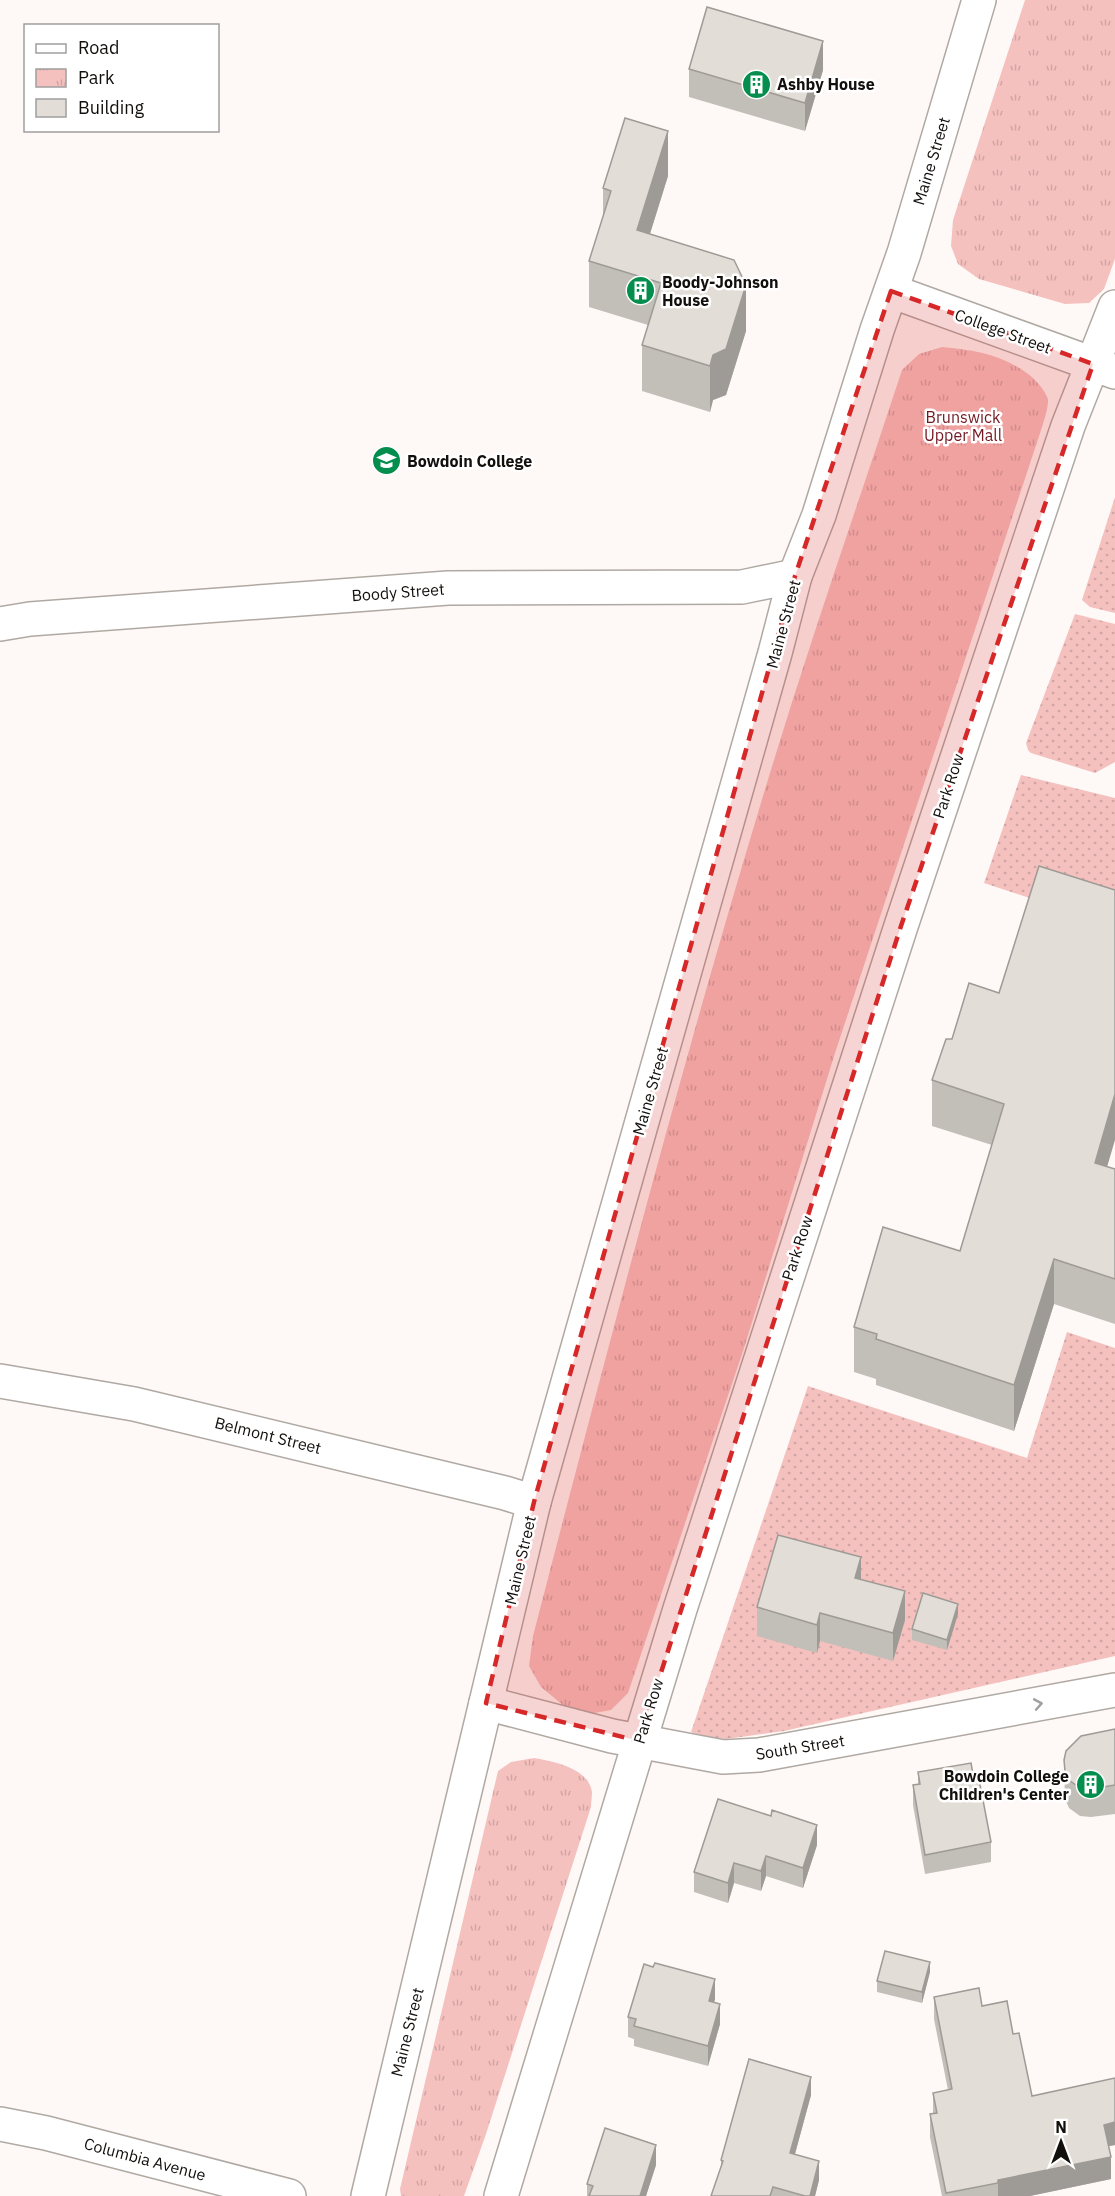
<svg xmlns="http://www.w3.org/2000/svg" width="1115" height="2196" font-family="'IBM Plex Sans',sans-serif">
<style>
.grass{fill:url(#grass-dots)}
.park{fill:url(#park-tufts)}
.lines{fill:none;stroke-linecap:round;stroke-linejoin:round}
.minor-casing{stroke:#b0a9a3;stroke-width:36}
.tertiary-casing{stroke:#b0a9a3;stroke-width:36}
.minor{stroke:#fff;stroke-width:33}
.tertiary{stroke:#fff;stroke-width:33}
.wall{fill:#c2beb8}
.shaded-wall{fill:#9e9b96}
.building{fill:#e2ddd6;stroke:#9e9b96;stroke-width:1.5}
.oneway{stroke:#a09f9e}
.marked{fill:#d62828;fill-opacity:0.2;stroke:#d62828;stroke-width:4.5;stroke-dasharray:12 8;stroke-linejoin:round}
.labels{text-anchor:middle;stroke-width:5;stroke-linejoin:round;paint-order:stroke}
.poi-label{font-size:16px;font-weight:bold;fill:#120f0d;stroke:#fff;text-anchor:start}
.street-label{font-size:16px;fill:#120f0d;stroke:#fff}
.park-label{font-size:16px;fill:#731922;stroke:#fff}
</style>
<defs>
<pattern id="grass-dots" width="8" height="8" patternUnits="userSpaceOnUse" patternTransform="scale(1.5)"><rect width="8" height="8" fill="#f5c1bf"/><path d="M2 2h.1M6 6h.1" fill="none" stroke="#d1a5a3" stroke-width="1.8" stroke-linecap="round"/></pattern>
<pattern id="park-tufts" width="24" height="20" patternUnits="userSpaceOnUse" patternTransform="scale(1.5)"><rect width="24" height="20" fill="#f5c1bf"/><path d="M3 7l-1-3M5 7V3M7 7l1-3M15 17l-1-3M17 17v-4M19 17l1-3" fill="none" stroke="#d1a5a3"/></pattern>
</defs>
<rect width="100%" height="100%" fill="#fef9f6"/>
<!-- grass -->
<path class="grass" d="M1115 497V613L1090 607 1082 600Z
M1075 614 1115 624V762L1095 773 1031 753 1028 750 1026 743Z
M1021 775 1115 798V926L984 883Z
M1067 1332 1115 1348V1656L784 1731 726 1739 706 1737 691 1732 808 1386 1027 1458Z"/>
<!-- park -->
<path class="park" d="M1025 0H1115V259L1104 289 1089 303 1065 304 979 279 958 264 951 246 953 220Z
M942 347C975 350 1006 355 1033 378 1039 384 1047 393 1048 401 1048 408 1045 417 1043 424L835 1053 744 1348 628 1693 611 1710 589 1714 564 1706 541 1687 529 1666 533 1636C608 1347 683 1058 770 773 811 638 858 504 902 370L919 354Z
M534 1758C552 1761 589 1768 592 1792 592 1797 591 1802 591 1807L486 2134 464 2196H401L400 2189 498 1771 511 1762Z"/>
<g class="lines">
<defs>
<path id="minor" d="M891 291 1115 372
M0 624 30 619 448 588 742 587 795 576
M0 1381 134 1404 505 1493 534 1502
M486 1703 612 1736 723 1757 759 1755 1115 1690
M0 2124 46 2133 289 2196
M501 2196 680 1609 901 926 1068 426 1115 307"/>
<path id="tertiary" d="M368 2196 534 1502 775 653 795 576 819 515 877 330 904 253 979 0"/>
</defs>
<!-- minor casing -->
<use href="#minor" class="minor-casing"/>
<!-- tertiary casing -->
<use href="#tertiary" class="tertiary-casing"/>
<!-- minor -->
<use href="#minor" class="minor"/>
<!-- tertiary -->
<use href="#tertiary" class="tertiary"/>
</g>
<!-- wall -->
<path class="wall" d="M689 69 823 70 805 131 689 97Z
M668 176 650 234 746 331 726 395 713 400 710 412 642 391V345L648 325 589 307V261L603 217V188Z
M952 1039 1107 1167 1115 1169V1324L1054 1304 1014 1431 876 1385V1379L854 1372V1327L960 1251 992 1145 932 1126V1080Z
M861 1579 905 1620 893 1661 820 1641 817 1653 757 1636V1607Z
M958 1614 947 1650 912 1640V1629Z
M1115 1729V1814L1091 1817 1080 1816 1069 1808 1065 1799 1064 1760Z
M918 1772 973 1774 991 1842V1862L925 1874 913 1805V1785L918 1784Z
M817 1845 803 1888 766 1876 761 1891 734 1883 728 1903 694 1892V1872Z
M930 1972 922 2003 877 1992V1981Z
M934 1997 982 2006 1013 2034 1032 2096 1115 2145 1109 2146 1111 2179 1030 2196H942L930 2137V2114H933V2093L948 2090 934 2019Z
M715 1999 714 2002 720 2024 708 2066 634 2046V2039L628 2037V2017Z
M811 2095 795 2154 819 2180 815 2196H711L721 2166V2160Z
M656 2165 646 2196H587V2184Z"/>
<!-- shaded-wall -->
<path class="shaded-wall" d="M823 41V70L805 131V103Z
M668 131V176L637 275V230Z
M746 285V331L726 395 713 400 710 412V366L713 355Z
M1115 1094V1140L1095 1208V1163Z
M1054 1259V1304L1014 1431V1385Z
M861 1557V1586L855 1578Z
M905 1591V1620L893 1661V1633Z
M958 1604V1614L947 1650V1640Z
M820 1613V1641L817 1653V1625Z
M817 1825V1845L803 1888V1868Z
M766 1856V1876L761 1891V1871Z
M734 1863V1883L728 1903V1883Z
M930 1962V1972L922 2003V1992Z
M715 1979V1999L709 2021V2001Z
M720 2004V2024L708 2066V2046Z
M811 2077V2095L790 2172V2153Z
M1115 2122V2145L1104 2147V2125Z
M656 2145V2165L646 2196H640Z
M1111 2157V2179L1030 2196H998V2180Z
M819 2161V2180L815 2196H810Z"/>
<!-- building -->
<path class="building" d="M707 7 823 41 805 103 689 69Z
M625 118 668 131 637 230 734 260 746 285 726 349 713 355 710 366 642 345 661 283 589 261 611 191 603 188Z
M1039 866 1115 890V1094L1095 1163 1115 1169V1279L1054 1259 1014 1385 876 1339 877 1334 854 1327 883 1227 960 1251 1004 1104 932 1080 946 1039H952L969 983 999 993Z
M778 1535 861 1557 855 1578 905 1591 893 1633 820 1613 817 1625 757 1607Z
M923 1593 958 1604 947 1640 912 1629Z
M1115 1729V1785L1091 1789 1080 1788 1069 1780 1065 1771 1064 1760 1066 1751 1081 1736Z
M971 1763 973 1774H978L991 1842 925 1855 913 1785 920 1784 918 1772Z
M718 1799 771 1816 772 1810 817 1825 803 1868 766 1856 761 1871 734 1863 728 1883 694 1872Z
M885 1951 930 1962 922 1992 877 1981Z
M655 1963 715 1979 709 2001 720 2004 708 2046 634 2026 636 2019 628 2017 644 1964 653 1967Z
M979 1988 982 2006 1007 2001 1013 2034 1019 2033 1032 2096 1115 2078V2122L1104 2125 1111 2157 998 2180V2183L946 2193 930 2114 937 2113 933 2093 952 2089 934 1997Z
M749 2059 811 2077 790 2153 819 2161 810 2196H805L773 2187 770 2196H711L723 2161 721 2160Z
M605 2128 656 2145 640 2196H589L593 2186 587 2184Z"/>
<!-- one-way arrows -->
<defs><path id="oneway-chevron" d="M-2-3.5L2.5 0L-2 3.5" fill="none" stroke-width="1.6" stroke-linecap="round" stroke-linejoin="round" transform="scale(1.5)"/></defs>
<use class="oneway" href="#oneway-chevron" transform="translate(1038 1704) rotate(-10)"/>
<!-- marked area -->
<path class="marked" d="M891 291 1093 364 901 926 639 1741 486 1703 534 1502 795 576Z"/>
<!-- icons -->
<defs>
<symbol id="building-disc" viewBox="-11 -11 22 22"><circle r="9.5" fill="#038e4d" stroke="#fff"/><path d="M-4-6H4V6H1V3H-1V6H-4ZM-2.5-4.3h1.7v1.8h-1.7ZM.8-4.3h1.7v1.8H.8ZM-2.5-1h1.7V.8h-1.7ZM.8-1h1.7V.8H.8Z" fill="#fff"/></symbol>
<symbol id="university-disc" viewBox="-11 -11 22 22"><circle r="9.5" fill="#038e4d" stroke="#fff"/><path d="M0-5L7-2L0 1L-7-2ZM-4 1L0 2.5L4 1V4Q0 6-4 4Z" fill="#fff"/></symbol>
</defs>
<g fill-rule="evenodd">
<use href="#building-disc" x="740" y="68" width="33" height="33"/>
<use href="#building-disc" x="624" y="274" width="33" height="33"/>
<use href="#university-disc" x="370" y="444" width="33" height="33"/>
<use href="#building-disc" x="1074" y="1768" width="33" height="33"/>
</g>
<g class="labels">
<!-- poi labels -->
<g class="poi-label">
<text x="777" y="90">Ashby House</text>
<text x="662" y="288">Boody-Johnson<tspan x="662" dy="18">House</tspan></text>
<text x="407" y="467">Bowdoin College</text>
<text x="1069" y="1782" text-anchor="end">Bowdoin College<tspan x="1069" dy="18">Children's Center</tspan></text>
</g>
<!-- street labels -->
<g class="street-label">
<text transform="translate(931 161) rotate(-73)" y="6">Maine Street</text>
<text transform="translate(1003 331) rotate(20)" y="6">College Street</text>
<text transform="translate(398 592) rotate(-4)" y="6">Boody Street</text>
<text transform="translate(783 624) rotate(-75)" y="6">Maine Street</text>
<text transform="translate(948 786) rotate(-72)" y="6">Park Row</text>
<text transform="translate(650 1091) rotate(-74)" y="6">Maine Street</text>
<text transform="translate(797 1248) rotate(-72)" y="6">Park Row</text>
<text transform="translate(268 1435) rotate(14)" y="6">Belmont Street</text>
<text transform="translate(520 1560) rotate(-77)" y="6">Maine Street</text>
<text transform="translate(648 1711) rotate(-73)" y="6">Park Row</text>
<text transform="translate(800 1747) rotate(-9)" y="6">South Street</text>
<text transform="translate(407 2032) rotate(-76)" y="6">Maine Street</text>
<text transform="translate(145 2159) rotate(15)" y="6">Columbia Avenue</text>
</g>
<!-- park labels -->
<g class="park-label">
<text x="963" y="423">Brunswick<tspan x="963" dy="18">Upper Mall</tspan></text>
</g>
</g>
<!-- legend -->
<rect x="24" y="24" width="195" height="108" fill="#ffffff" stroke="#a09f9e" stroke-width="1.5"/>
<rect x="36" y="44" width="30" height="9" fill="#ffffff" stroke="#a09f9e" stroke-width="1.5"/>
<text x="78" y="54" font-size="18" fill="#120f0d">Road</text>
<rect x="36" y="69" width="30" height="18" fill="url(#park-tufts)" stroke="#a09f9e" stroke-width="1.5"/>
<text x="78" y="84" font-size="18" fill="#120f0d">Park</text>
<rect x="36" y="99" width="30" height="18" fill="#e2ddd6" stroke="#a09f9e" stroke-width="1.5"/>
<text x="78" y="114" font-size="18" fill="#120f0d">Building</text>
<!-- north arrow -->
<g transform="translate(1061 2142)" stroke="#ffffff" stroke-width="4.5" paint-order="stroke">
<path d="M0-4.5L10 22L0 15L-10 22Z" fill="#120f0d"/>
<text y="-9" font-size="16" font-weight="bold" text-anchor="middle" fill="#120f0d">N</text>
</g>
</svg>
